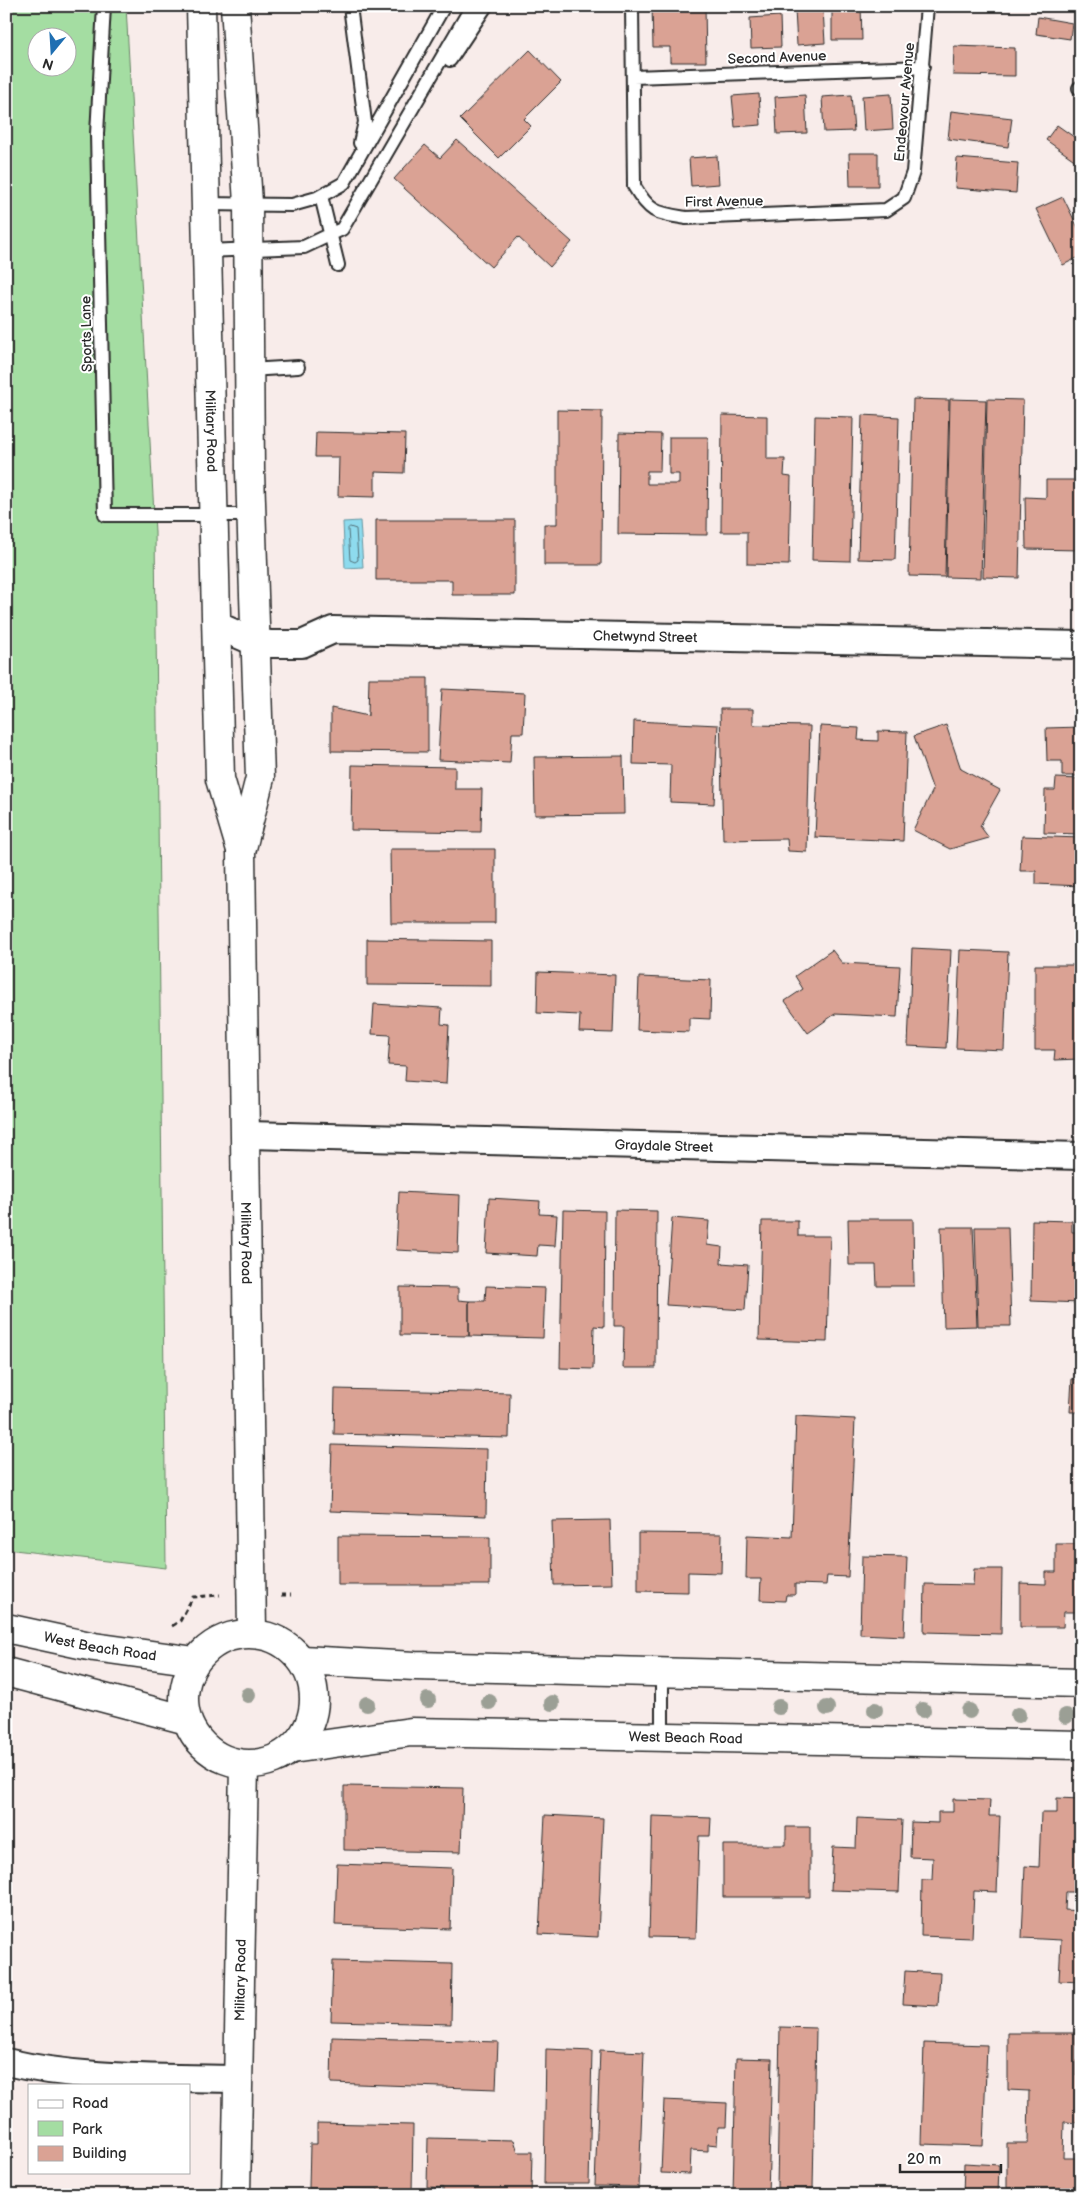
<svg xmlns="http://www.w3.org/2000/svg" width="1087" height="2201" font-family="'Balsamiq Sans',sans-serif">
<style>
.green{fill:#a4dda2;stroke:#688466;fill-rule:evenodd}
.water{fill:#8edbee;stroke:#6695a0}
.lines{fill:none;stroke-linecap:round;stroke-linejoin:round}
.shore{stroke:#537179;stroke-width:1}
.building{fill:#daa294;stroke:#2b2b2b}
.lane-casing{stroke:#2b2b2b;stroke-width:16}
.street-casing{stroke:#2b2b2b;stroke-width:30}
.secondary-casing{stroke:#2b2b2b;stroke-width:31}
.path{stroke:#2b2b2b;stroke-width:3;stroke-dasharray:5 4;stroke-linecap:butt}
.lane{stroke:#fff;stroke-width:12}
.street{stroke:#fff;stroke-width:26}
.secondary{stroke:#fff;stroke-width:28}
.tree{fill:#9b9f95}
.labels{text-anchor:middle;stroke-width:4;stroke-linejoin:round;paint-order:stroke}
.street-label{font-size:14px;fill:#2b2b2b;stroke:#fff}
</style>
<rect width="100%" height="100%" fill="#f8ecea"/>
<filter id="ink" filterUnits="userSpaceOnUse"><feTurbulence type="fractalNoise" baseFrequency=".02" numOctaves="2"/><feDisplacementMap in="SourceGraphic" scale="10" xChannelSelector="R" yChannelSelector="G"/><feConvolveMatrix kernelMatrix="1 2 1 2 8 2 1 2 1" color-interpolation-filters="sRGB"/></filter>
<g filter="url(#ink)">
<!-- green -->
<path class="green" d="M6 6H126L155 532 166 1568 6 1549ZM38 38H68V68H38Z"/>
<!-- water -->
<path class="water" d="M360 521 363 567 345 568 343 522Z"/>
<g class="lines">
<!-- shore -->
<path class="shore" d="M350 527 356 529 358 560 355 562 350 560 348 529Z"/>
</g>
<!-- building -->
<path class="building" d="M652 6H705L706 62H670V47H653Z
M832 6H861L862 40H832Z
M823 9 825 43 797 45 795 10Z
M780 16 781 47 751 48 750 18Z
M1038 17 1072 23 1070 39 1036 34Z
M954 46 1015 48V76L953 75Z
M530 50 561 82 524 119 531 126 499 158 460 119Z
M759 94 761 125 735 127 732 96Z
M891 94 893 129 864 131 862 96Z
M805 95 807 133 777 134 775 97Z
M851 95 854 131 824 132 822 97Z
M951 111 1012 118 1008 147 948 139Z
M1057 125 1081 142 1080 164 1046 140Z
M457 140 572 242 550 267 518 237 491 267 394 179 425 145 440 158Z
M849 153H878V186H850Z
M717 156 719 184 691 186 689 158Z
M957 158 1018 163 1016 193 955 188Z
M1063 197 1081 234V256L1063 265 1036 209Z
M913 399 949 400 945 577 909 576Z
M950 399 986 400 981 578 946 577Z
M987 399 1023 400 1019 578 983 577Z
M557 410 602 411 601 565H544V524H557Z
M722 415 767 416V459H785L784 476 791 477 789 565 747 564V532H721Z
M862 415 899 417 895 560 858 559Z
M815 416 853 417 850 561 812 560Z
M316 432 405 434 404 473 375 472V497L338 496 339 457H315Z
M619 433 661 434 660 471H647V484H679V474H669V437H708L707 535 618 534Z
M1046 480H1078L1077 493H1081V550L1026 549 1025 497 1046 498Z
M376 520H515V595H452V580H376Z
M369 678H428V752L331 751V708L368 716Z
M442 689 525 693 523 733H512L510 763 438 760Z
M720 709H753V725L810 726 807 852 788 851 787 839 723 840Z
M634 721 718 725 714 804 670 802 671 765 633 764Z
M946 725 961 769 1000 790 980 826 989 838 950 849 913 830 933 790 914 736Z
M820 726 859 728 858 740 878 741V731L907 732 903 841 815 837Z
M1081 727V776H1062V761H1047L1046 728Z
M623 756 624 814 535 815 534 757Z
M352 765 455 767V789H482L481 832 351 830Z
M1056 778 1081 779V834L1044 833 1045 790H1055Z
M1022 836 1081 838V886L1036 884V871H1020Z
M390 849H495V923H391Z
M367 939 491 941V986L367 985Z
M912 948 951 950 946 1048 908 1046Z
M832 950 842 963 900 966 897 1017 835 1014 808 1033 785 1001 803 989 795 976Z
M960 950 1008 952 1004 1050 956 1048Z
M1035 965H1081L1080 1059 1054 1060 1055 1050H1035Z
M538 972 615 975 613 1033 579 1032 580 1015 537 1013Z
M639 977 711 980 710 1019 689 1018V1032L637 1030Z
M374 1004 442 1008 441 1024 449 1025 446 1084 405 1081 406 1066 388 1065 390 1035 372 1034Z
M399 1192 460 1195 458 1253 396 1250Z
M489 1198 540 1201 539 1214 557 1215 555 1246 538 1245 537 1256 486 1253Z
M563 1210 605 1211 604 1327 594 1326 593 1369 560 1368Z
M615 1210 657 1211 656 1368H623L624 1326H614Z
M672 1218 709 1221 707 1245 722 1247 721 1263 748 1265 745 1310 666 1305Z
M848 1219H913L914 1286H877L876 1265H849Z
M1032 1220 1072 1221V1232H1081L1080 1303 1031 1301Z
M762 1221H798V1236H830L827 1342 759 1340Z
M941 1227H973L977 1326 944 1327Z
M975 1227H1008L1011 1326H978Z
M486 1286 545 1288 543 1338 469 1336V1301H485Z
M400 1287 458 1288V1300L469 1301V1336L400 1335Z
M1072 1379H1081V1412H1070Z
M335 1389 510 1393 509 1438 334 1434Z
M796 1416 855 1419 848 1577 827 1576 826 1585 795 1584V1595H786L785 1601 760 1600 761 1579H746L747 1535 792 1537Z
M332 1445 487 1449 486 1516 330 1511Z
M610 1520 612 1584 554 1585 552 1521Z
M638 1533 722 1534 721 1573 688 1572V1592L638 1591Z
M338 1536 490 1537V1585H338Z
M1056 1544H1081V1612H1064L1063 1627H1020V1583L1046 1584V1572H1056Z
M862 1556 907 1557 904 1636 860 1634Z
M974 1569H1002L1001 1634 924 1632 925 1584 973 1585Z
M344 1786 463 1788 461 1852 344 1850Z
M1057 1798 1081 1799V1892H1066L1065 1910 1081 1911V1982L1059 1981 1061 1940 1022 1938 1025 1866 1039 1867 1041 1813H1057Z
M953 1799 990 1800 989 1816H1000L997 1892 974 1891 972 1938 921 1936 922 1880H932L933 1858 910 1857 911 1822 938 1823V1812H953Z
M545 1815 603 1818 598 1937 539 1934Z
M652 1816 711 1818 710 1836H699L696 1938 649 1937Z
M857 1818 902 1820 899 1892 831 1890 833 1847 856 1848Z
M786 1827H810V1897H723V1845H786Z
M337 1864 452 1868 450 1929 335 1925Z
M333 1961 452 1964 451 2024 331 2021Z
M905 1971 940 1973 938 2006 903 2004Z
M780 2027 816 2028 813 2189 777 2188Z
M1008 2033H1076V2075H1081V2123L1064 2122 1063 2158H1081V2188H1007V2143H1028L1029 2091 1008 2090Z
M332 2037 498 2042 496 2089 331 2083Z
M924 2043 987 2045 983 2146 921 2144Z
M546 2049 592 2051 589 2184H544Z
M600 2050 644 2052 639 2187 595 2186Z
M736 2058 772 2059 768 2195 733 2194Z
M664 2100 727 2103 726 2127H718L717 2145 708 2144V2151L691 2150 690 2174 661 2173Z
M317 2123 413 2125 412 2194H378V2189L309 2188 310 2144H317Z
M428 2138 514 2140 518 2152H532L531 2195H443V2188L427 2187Z
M964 2163 999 2165 998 2195H963Z"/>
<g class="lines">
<defs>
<path id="lane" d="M104 6 97 134 105 515H251
M350 6 365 122 360 143
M632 6 634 186C650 213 656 213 686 218L886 210 904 198 913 172 927 6
M450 60 486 6
M633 77 923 67
M1079 88 1081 87
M321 196 338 265
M205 204 292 205 317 198 344 183 444 6
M206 251 304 247 342 229 472 6
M249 370 298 367
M662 1737V1672"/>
<g id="street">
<path id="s1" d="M216 625 257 643 271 644H302L333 630 1081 645"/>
<path id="s2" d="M246 1135 1081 1156"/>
<path d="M6 2062C82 2080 161 2077 238 2079"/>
</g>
<g id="secondary">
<path id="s3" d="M201 6 220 779 241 850"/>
<path id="s4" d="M235 6 248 203 250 472 260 778 241 852 252 1633"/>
<path id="s5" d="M6 1628 94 1647 195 1661"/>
<circle cx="249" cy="1699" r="65"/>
<path d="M302 1660 415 1666 1081 1683"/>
<path d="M6 1672 187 1720"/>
<path id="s6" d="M292 1749 411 1732 1081 1745"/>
<path id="s7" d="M236 2195 244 1765"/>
</g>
</defs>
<!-- lane casing -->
<use href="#lane" class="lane-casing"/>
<!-- street casing -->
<use href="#street" class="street-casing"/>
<!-- secondary casing -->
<use href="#secondary" class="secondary-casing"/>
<!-- path -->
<path class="path" d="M281 1595H291
M172 1626 180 1621 193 1597 220 1595"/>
<!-- lane -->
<use href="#lane" class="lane"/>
<!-- street -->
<use href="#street" class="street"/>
<!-- secondary -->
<use href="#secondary" class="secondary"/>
</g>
<!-- trees -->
<g class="tree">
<circle cx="248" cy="1695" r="8"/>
<circle cx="428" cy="1700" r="8"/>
<circle cx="489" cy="1702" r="8"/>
<circle cx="552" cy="1703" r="8"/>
<circle cx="367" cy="1704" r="8"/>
<circle cx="779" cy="1707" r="8"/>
<circle cx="827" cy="1708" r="8"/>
<circle cx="875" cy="1710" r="8"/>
<circle cx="923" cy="1710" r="8"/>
<circle cx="969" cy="1711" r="8"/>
<circle cx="1018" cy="1715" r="8"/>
<circle cx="1066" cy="1716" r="8"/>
</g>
</g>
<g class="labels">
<!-- street labels -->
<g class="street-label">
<text transform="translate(777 57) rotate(-2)" y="5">Second Avenue</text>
<text transform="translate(904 102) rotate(-85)" y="5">Endeavour Avenue</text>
<text transform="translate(724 201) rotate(-1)" y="5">First Avenue</text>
<text transform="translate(86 334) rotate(-91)" y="5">Sports Lane</text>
<text dy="5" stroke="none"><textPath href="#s3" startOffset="425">Military Road</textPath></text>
<text dy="5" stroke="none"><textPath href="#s1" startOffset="436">Chetwynd Street</textPath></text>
<text dy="5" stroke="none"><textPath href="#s2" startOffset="418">Graydale Street</textPath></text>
<text dy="5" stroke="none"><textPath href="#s4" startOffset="1240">Military Road</textPath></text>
<text dy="5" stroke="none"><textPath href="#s5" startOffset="96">West Beach Road</textPath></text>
<text dy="5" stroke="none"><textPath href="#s6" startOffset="395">West Beach Road</textPath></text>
<text dy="5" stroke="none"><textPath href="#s7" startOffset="215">Military Road</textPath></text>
</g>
</g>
<!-- margin -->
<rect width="1087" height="2201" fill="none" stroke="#fff" stroke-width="25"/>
<rect x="12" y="12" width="1062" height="2176" fill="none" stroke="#2b2b2b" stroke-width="2" filter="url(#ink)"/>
<!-- legend -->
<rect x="28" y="2084" width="162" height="90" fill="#ffffff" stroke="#aaaaaa"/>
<rect x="38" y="2100" width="25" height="8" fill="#ffffff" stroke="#aaaaaa"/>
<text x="72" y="2108" font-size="15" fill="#2b2b2b">Road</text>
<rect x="38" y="2121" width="25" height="15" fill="#a4dda2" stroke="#aaaaaa"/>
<text x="72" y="2134" font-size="15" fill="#2b2b2b">Park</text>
<rect x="38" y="2146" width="25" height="15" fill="#daa294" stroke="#aaaaaa"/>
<text x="72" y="2158" font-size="15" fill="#2b2b2b">Building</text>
<!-- north arrow -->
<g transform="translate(52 52) rotate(198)"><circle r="24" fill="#ffffff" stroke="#aaaaaa"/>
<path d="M0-4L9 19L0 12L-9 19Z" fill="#1f6fb2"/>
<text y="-8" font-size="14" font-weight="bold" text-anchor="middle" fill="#2b2b2b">N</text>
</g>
<!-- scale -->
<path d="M900 2164v8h101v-8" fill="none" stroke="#2b2b2b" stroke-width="2.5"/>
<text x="907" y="2164" font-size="15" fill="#2b2b2b" stroke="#ffffff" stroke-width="4" paint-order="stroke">20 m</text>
</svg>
